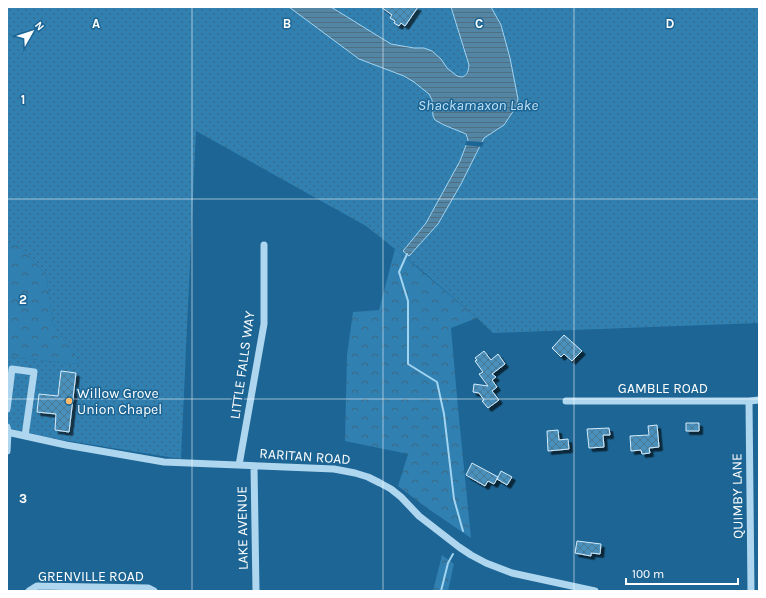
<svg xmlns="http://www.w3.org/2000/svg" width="766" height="598" font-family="Karla,sans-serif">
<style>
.grass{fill:url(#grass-dots)}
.forest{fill:url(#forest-crowns)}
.water{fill:url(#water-rules);stroke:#a1d4f1}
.pier{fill:#1c6594}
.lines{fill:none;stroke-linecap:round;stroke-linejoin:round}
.stream{stroke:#a1d4f1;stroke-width:2}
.building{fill:url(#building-cross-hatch);stroke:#d4ecfb;filter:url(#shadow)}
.minor{stroke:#aed6ef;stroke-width:7}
.grid{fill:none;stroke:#fff;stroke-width:1;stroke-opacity:0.55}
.poi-dot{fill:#ffbb6c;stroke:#1c6594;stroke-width:1.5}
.labels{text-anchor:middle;stroke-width:3;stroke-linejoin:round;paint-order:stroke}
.street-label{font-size:14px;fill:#fff;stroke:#1c6594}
.poi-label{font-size:14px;fill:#fff;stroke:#1c6594;text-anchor:start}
.water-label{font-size:15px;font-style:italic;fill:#bde1f6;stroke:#1c6594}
.grid-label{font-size:13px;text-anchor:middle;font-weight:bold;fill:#fff;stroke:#1c6594;stroke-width:3;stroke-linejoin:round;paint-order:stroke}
</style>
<defs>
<pattern id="grass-dots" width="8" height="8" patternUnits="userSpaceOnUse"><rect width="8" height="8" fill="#3080b2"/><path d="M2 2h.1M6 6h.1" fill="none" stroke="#3d6984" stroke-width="1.8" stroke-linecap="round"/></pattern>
<pattern id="forest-crowns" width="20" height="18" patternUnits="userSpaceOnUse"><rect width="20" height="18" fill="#3080b2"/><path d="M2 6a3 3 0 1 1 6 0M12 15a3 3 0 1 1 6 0" fill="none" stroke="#3d6984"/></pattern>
<pattern id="water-rules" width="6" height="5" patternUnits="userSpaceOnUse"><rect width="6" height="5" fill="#5385a5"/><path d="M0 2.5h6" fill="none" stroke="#506e81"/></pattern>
<pattern id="building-cross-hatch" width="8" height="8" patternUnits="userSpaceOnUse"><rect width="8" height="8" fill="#4990bd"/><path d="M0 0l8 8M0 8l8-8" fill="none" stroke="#4a7895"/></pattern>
<filter id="shadow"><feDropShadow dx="3.5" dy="3.5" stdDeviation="0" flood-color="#0009"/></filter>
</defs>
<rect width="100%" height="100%" fill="#1c6594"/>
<!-- grass -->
<path class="grass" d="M7 7H759V323L493 333 477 318 420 269 366 226 196 131 181 459 7 431V357L81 364 53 324 46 274 16 244 7 249Z"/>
<!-- forest -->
<path class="forest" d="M16 244 46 274 53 324 81 364 7 357V249Z
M395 249 477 318 451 328 458 408 471 538 427 508 398 486 408 454 345 441 347 355 353 312 379 310Z
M442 555 454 564 448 591H433Z"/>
<!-- water -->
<path class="water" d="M289 7H331L391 44 414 48H424L432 51 441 59 447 68 457 76 462 77C468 75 468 71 469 65L451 7H491L501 25 510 58 518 99 516 107 504 125 484 138 461 184 438 224 409 256 403 251 426 223 460 161 468 140 466 134 444 125 435 120 433 116 432 100 429 94 414 82 404 76 359 59Z"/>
<!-- pier -->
<path class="pier" d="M466 141 484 142 482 147 465 145Z"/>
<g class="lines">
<!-- stream -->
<path class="stream" d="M407 254 399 272 408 301V364L437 382 444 414 454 499 463 531
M441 591 448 563 453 554"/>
</g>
<!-- building -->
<path class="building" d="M381 7H418L405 26 401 23 399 26 394 23 395 21 390 18 392 15Z
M564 335 582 351 572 361 564 354 561 357 552 348Z
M484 351 491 360 498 354 505 364 492 374 496 377 492 380 497 387 492 391 499 400 488 408 482 401 484 400 479 393 473 392 474 384 488 386 479 374 483 372 475 361 477 360 475 358Z
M61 371 76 373 69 432 55 430 56 414 37 412 39 394 58 396Z
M686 423H699V431H686Z
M657 425 659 447 649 448 650 453 642 454 641 450 631 451 630 436 649 435 648 426Z
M609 428 610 435H603L604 447 589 448 587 429Z
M558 430 559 440 568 439 569 449 548 451 547 431Z
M472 463 498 477 494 484 488 481 485 486 466 475Z
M501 471 512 477 507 485 497 479Z
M577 541 601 544 600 554 591 553V556L575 553Z"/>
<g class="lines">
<!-- minor -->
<path class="minor" d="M566 401H749L759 400
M749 401 751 591
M7 409 12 369 34 372 25 436
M7 432 66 445 164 462 334 469 355 473 368 477 380 483 391 489 401 497 419 516 459 547 471 555 486 563 512 573 595 591
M7 451 8 432 7 427
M239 465 264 324V245
M254 466 256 591
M29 591 37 586 148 588 154 591"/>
</g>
<!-- grid -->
<path class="grid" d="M192 7V591M383 7V591M574 7V591M7 199H759M7 399H759"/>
<!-- markers -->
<circle class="poi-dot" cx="69" cy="401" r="4"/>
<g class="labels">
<!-- street labels -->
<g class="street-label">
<text transform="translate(242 365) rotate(-82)" y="5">LITTLE FALLS WAY</text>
<text x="663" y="393">GAMBLE ROAD</text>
<text transform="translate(305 456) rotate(4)" y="5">RARITAN ROAD</text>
<text transform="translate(737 496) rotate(-91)" y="5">QUIMBY LANE</text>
<text transform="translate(242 528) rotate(-91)" y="5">LAKE AVENUE</text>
<text x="91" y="581">GRENVILLE ROAD</text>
</g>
<!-- poi labels -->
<g class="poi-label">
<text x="77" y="398">Willow Grove<tspan x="77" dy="16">Union Chapel</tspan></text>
</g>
<!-- water labels -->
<g class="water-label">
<text x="478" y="110">Shackamaxon Lake</text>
</g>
</g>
<g class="grid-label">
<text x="96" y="28">A</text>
<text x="287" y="28">B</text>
<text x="479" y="28">C</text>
<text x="670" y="28">D</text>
<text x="23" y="104">1</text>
<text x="23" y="304">2</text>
<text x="23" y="503">3</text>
</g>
<!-- border -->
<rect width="766" height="598" fill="none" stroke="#ffffff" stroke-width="16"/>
<!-- north arrow -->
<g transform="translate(32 32) rotate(51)" stroke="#1c6594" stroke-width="3" paint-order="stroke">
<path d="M0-3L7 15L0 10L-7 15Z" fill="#ffffff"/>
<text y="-6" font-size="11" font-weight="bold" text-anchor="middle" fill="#ffffff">N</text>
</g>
<!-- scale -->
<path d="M626 578v6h112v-6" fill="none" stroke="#ffffff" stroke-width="2"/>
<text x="632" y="578" font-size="12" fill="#ffffff" stroke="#1c6594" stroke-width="3" paint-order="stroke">100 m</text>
</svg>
